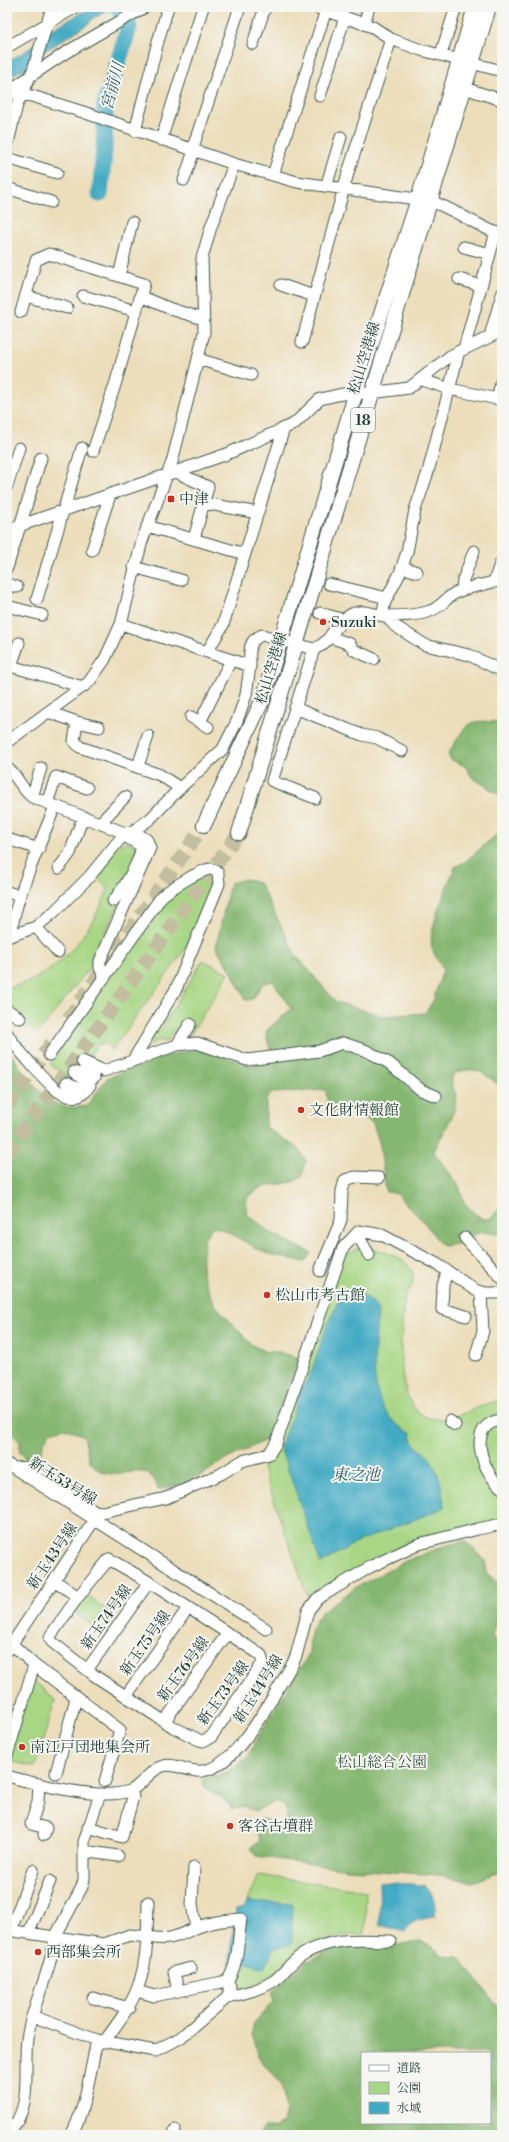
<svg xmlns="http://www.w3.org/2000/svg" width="509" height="2142" font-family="'Libre Bodoni','Noto Serif JP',serif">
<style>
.green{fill:#a8d684;stroke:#648a5c}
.forest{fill:#86b772;stroke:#527a53;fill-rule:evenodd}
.water{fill:#43aac3;stroke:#31747c}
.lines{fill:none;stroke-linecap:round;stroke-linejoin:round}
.river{stroke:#43aac3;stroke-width:17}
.major-tunnel{stroke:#c3bea0;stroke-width:14;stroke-dasharray:14 7;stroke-linecap:butt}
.minor-casing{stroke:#3e5548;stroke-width:13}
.major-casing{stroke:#3e5548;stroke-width:16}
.minor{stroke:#fff;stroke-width:11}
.major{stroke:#fff;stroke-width:14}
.poi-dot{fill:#c8321e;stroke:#f6f6f2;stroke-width:1.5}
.labels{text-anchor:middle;stroke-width:4;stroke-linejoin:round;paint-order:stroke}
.shield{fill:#f6f6f2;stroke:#60746d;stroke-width:1}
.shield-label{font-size:14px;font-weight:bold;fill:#1f3d34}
.street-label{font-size:15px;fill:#1f3d34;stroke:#f6f6f2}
.poi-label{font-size:15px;fill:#1f3d34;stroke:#f6f6f2;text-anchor:start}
.park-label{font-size:15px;fill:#3a5c44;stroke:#f6f6f2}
.water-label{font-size:16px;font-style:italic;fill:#2a5e5f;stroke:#f6f6f2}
</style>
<rect width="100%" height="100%" fill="#f6f6f2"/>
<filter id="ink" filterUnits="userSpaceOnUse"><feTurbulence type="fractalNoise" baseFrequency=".025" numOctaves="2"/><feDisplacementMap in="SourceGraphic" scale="8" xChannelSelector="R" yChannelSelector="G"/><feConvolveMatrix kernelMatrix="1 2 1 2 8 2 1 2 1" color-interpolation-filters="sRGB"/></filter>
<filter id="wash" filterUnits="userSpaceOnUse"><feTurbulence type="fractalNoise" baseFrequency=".012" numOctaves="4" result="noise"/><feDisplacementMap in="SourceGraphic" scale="16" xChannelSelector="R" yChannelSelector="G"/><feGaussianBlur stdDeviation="0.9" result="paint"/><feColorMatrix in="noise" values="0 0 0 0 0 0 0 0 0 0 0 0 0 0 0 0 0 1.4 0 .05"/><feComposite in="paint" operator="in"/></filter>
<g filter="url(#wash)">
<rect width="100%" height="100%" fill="#ecdebb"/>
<!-- green -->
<path class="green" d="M127 841 138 848 122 896 88 970 37 1034 7 1005V988C56 980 91 933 108 889L95 875 119 845Z
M209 872 216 876 192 940 112 1050 106 1044H98L72 1081 50 1064 165 897Z
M203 960 229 973 189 1037 175 1029 166 1042 159 1040 150 1045 146 1043 154 1031 158 1033Z
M360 1247C376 1249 409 1255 413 1275 414 1278 412 1284 412 1287L405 1293C402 1327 387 1430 447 1418 466 1415 483 1403 502 1400V1519L408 1542 308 1598 262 1466 339 1259Z
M84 1594 111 1613 98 1631 71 1609Z
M30 1677 55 1700 35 1767 7 1761Z
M258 1875 366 1891 365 1934 339 1936 305 1948 275 1974 244 1989 237 1986 247 1963 264 1968 292 1904 247 1901Z"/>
<!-- forest -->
<path class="forest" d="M502 716V797L472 777 465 766 450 759 448 753C456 744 461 728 472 723 478 720 490 722 497 722Z
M502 830V1088C484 1073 477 1064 453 1074 449 1088 456 1088 456 1098 457 1113 440 1137 434 1152L459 1186 464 1202 475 1214 483 1219H489L502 1206V1231L496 1234 483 1232 473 1235 458 1244 442 1246 424 1222 395 1193 386 1192 380 1145 373 1123 348 1108 328 1116 326 1090 272 1093 266 1100V1127L300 1150 306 1161 302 1177 292 1182 261 1187 247 1198 246 1213 268 1231 311 1253 305 1262C292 1259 278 1257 266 1253 248 1245 230 1231 213 1226L204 1239 202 1273 214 1304 252 1345 266 1352H279L299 1358 270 1438 225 1460 190 1482 158 1490C157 1486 155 1481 153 1478 137 1460 108 1489 90 1461 87 1454 86 1444 84 1436L65 1428 50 1432 44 1442 40 1457 29 1462 20 1453V1442L7 1428V1048C20 1067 35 1092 56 1104 65 1109 77 1107 87 1106L107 1078 160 1057 198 1049 250 1065 273 1063C272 1049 267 1045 266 1031L291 1009 273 981 263 983 253 999 246 1000 230 969 216 947 230 883 246 879 260 884 295 954 336 1002 383 1016 425 1013 433 1001 443 970C440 963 434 955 432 948 427 931 448 884 455 867L466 861Z
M465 1541 485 1560 487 1574 502 1585V1612L497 1618 492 1635 498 1646 502 1648V1871L472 1882 440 1875 348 1869 256 1856 250 1848 260 1840 256 1831V1823L259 1819 267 1820 274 1827H281C287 1819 287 1813 284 1805L276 1801 256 1811 244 1807 232 1809C224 1797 211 1794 202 1783L203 1779 224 1774 246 1759 268 1720 309 1654 311 1628 322 1611 355 1588 406 1561 444 1546Z
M420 1941 428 1944 442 1956 459 1957 502 2012V2135H259L263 2128H273L283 2123 286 2111 282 2086 277 2078 262 2063 251 2035 254 2023 273 2002V1990L306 1962 340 1946 396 1945ZM362 2053H490V2123H362Z"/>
<!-- water -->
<path class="water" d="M92 7H123L126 11 118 14 113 9 95 17 88 24 45 51 26 68 7 78V62L26 51 52 29Z
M351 1294C364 1295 373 1298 378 1312 374 1354 364 1412 411 1433 411 1447 424 1450 431 1460 440 1473 443 1493 444 1508L355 1543 321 1564 280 1447 303 1386 311 1373 325 1331 339 1300Z
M379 1882 424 1885C434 1895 436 1903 435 1917 422 1919 412 1920 405 1932L380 1925Z
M247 1901 292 1904V1944L274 1949 264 1968 247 1963 229 1964 236 1909 245 1907Z"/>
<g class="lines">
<!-- river -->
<path class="river" d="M100 194 104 151 105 104 129 27 118 7"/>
</g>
</g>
<g filter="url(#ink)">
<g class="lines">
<!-- major-tunnel -->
<path class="major-tunnel" d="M68 1019 204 825
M7 1106 55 1038
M7 1153 239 833"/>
<defs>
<path id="minor" d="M315 7 373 27 391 39 421 50 502 71
M364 24 369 7
M253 44 265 7
M7 47 76 7
M441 54 456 7
M464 88 502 100
M7 92 32 96 83 112 234 164 297 182 430 201C455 209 476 226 502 235
M7 92 65 53 145 7
M320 96 345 17
M135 131 157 45 168 7
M161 140 203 7
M7 147 17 105 33 70 52 7
M192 150 240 7
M7 158 57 173
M273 175 326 10
M184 180 194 151
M326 187 341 137
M7 188 51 202
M464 247 490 254
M119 276 132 222
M459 279 481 286
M281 285 314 296
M26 296 67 308
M83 296 136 311
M140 296 171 309 203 319
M21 312 36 260 49 254 144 284 115 385 93 451
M490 336 502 294
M302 342 348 173 391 39
M464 349 496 232
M198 359 251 375
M422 380 450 389 502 400
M497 399 502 379
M176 472 208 487 194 539
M7 486 19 448
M204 503 258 513
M147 526 245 554
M7 530 227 454 294 424 320 399 342 394 371 393 409 388 450 356 502 331
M92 550 110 495
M134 567 181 580
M402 567 417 572
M7 568 41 458
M494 582 500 564
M7 584 17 587
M329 584 387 598
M462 590 463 580 474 551
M37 599 82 448
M7 606 42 615
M320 613 341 619
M382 615 385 602 400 573 407 552 415 510 428 472 459 351
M386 616 395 626 425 645 469 655 502 671
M121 624 250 666C250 652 247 641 262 635L314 649C333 642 334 621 354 613 365 609 376 616 387 616 400 616 417 616 430 611 440 608 446 598 455 593 469 586 487 585 502 579
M330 637 350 644 354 650 374 659
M314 649 272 781 315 798
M207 652 223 625 284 428
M7 665 83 687
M11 666 19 643
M295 708 362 735 377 738 402 751
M48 712 77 722 74 741 80 747 160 775 180 788
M191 717 208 727
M77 722 99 727
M200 722 231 660
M7 742 89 682 105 659 121 624 142 541 172 462 198 359 204 332 202 258 211 227 234 164
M138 766 148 736
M7 768C18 776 21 789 32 797L125 833 128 838 141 846C142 859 122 891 113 901
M32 797 41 768
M47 803 56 777 87 788
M100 823 125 797
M7 839 39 849
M59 868 70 853 83 817
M7 892 20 896
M36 927 58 952
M13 934C8 913 46 831 55 806
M7 937 36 927 54 912 89 877 125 833 133 831 150 819 181 787 223 749 237 721 246 695 250 666
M7 976V977
M105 977 100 968V961L150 848 147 840 133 831
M7 1010 20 1018
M7 1033C14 1046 49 1086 61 1093 66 1097 73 1097 79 1096L66 1083 85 1092 90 1085 74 1072 94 1078 82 1061 104 1071 177 1045 197 1043 247 1060 319 1051 343 1043 367 1051 389 1063 421 1090 436 1096
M177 1045 190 1024
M49 1055 162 896C172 888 198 871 210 869 213 869 216 871 218 873L219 884 176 989 133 1060
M359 1231V1237L369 1255
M465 1238 502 1278
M320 1271 341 1220 342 1191 345 1180 355 1177 379 1178
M447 1272 443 1285 442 1309 466 1316
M476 1355 483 1331 481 1292
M502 1420C464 1423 483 1474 502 1488
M450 1421 455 1425
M7 1464 14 1468 29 1467 95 1511 102 1512 166 1498 221 1474 242 1461 269 1454 276 1443 343 1248 359 1231 382 1235 437 1264 475 1290 486 1293H502
M14 1468 266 1629
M54 1580 78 1597 109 1559 149 1582 261 1655 263 1663 211 1737 203 1741 199 1740 173 1727 95 1676 52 1642 50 1639 51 1635 78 1597
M12 1644 34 1665 120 1730 105 1781
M7 1651 95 1519
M87 1670 149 1582
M126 1696 188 1608
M164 1722 227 1634
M7 1756 34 1665
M56 1773 76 1698
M7 1776C36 1784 101 1801 129 1791 142 1786 148 1772 160 1767 174 1761 188 1773 202 1771 238 1767 274 1694 292 1665L296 1656 308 1611 317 1599 370 1567 419 1544 478 1529 502 1524
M39 1784 38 1802 31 1824 46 1828 44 1835
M100 1794 84 1842V1879L82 1887 55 1937 104 1944 130 1935 147 1937C145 1986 132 2004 104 2042
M88 1827 122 1837 133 1797 131 1790
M84 1851 118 1856
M194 1867 192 1904 196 1928
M7 1930 55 1937C51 1972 32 2004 27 2039 23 2072 34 2109 7 2134
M11 1930 33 1870
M29 1932 50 1881
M137 1991 154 1996 227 1981C239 1965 238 1938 241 1919 228 1920 216 1921 204 1925 178 1933 178 1942 147 1937L148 1902
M178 1991 174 1972 191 1968
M228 1997C244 1993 261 1990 275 1980 284 1973 291 1962 302 1955 331 1937 359 1940 391 1941
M93 1998 129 2008
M32 2016 97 2040 155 2051 180 2038 228 1997 230 1986 227 1981
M71 2135C85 2112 91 2067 97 2040
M174 2135 175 2130"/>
<path id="major" d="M204 825 263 699 356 392 418 199 475 7
M239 833 489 7"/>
</defs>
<!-- minor casing -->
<use href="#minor" class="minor-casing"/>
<!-- major casing -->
<use href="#major" class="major-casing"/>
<!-- minor -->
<use href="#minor" class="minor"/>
<!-- major -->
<use href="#major" class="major"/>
</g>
</g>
<!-- markers -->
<g class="poi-dot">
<rect x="167" y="495" width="8" height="8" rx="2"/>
<circle cx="323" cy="622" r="4"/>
<circle cx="301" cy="1110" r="4"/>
<circle cx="267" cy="1295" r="4"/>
<circle cx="22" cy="1747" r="4"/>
<circle cx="230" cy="1826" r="4"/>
<circle cx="38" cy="1952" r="4"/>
</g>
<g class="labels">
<!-- shield labels -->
<rect class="shield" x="351" y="408" width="24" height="24" rx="3"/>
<g class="shield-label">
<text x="363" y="425">18</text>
</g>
<!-- street labels -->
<g class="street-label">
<text transform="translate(364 358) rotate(-73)" y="5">松山空港線</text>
<text transform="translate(271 668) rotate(-73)" y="5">松山空港線</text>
<text transform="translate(63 1481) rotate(32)" y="5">新玉53号線</text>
<text transform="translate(52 1556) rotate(-56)" y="5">新玉43号線</text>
<text transform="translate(106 1617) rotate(-55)" y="5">新玉74号線</text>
<text transform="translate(145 1643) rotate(-55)" y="5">新玉75号線</text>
<text transform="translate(183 1669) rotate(-54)" y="5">新玉76号線</text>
<text transform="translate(258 1689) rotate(-58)" y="5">新玉44号線</text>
<text transform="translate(223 1693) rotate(-54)" y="5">新玉73号線</text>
</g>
<!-- poi labels -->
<g class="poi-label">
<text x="179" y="504">中津</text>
<text x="331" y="627">Suzuki</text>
<text x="309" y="1115">文化財情報館</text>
<text x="275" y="1300">松山市考古館</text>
<text x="30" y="1752">南江戸団地集会所</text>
<text x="238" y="1831">客谷古墳群</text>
<text x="46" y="1957">西部集会所</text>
</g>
<!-- park labels -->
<g class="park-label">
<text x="382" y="1767">松山総合公園</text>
</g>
<!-- water labels -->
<g class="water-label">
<text transform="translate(112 86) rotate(-75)" y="6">宮前川</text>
<text x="356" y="1480">東之池</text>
</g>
</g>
<!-- margin -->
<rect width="509" height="2142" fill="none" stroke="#f6f6f2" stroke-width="24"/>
<!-- legend -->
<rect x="361" y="2052" width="130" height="72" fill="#f6f6f2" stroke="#a0aca6"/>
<rect x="369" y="2065" width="20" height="6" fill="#ffffff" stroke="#a0aca6"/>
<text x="397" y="2072" font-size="12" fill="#1f3d34">道路</text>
<rect x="369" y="2082" width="20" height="12" fill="#a8d684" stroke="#a0aca6"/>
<text x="397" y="2092" font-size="12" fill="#1f3d34">公園</text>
<rect x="369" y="2102" width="20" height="12" fill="#43aac3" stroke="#a0aca6"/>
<text x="397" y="2112" font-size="12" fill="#1f3d34">水域</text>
</svg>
